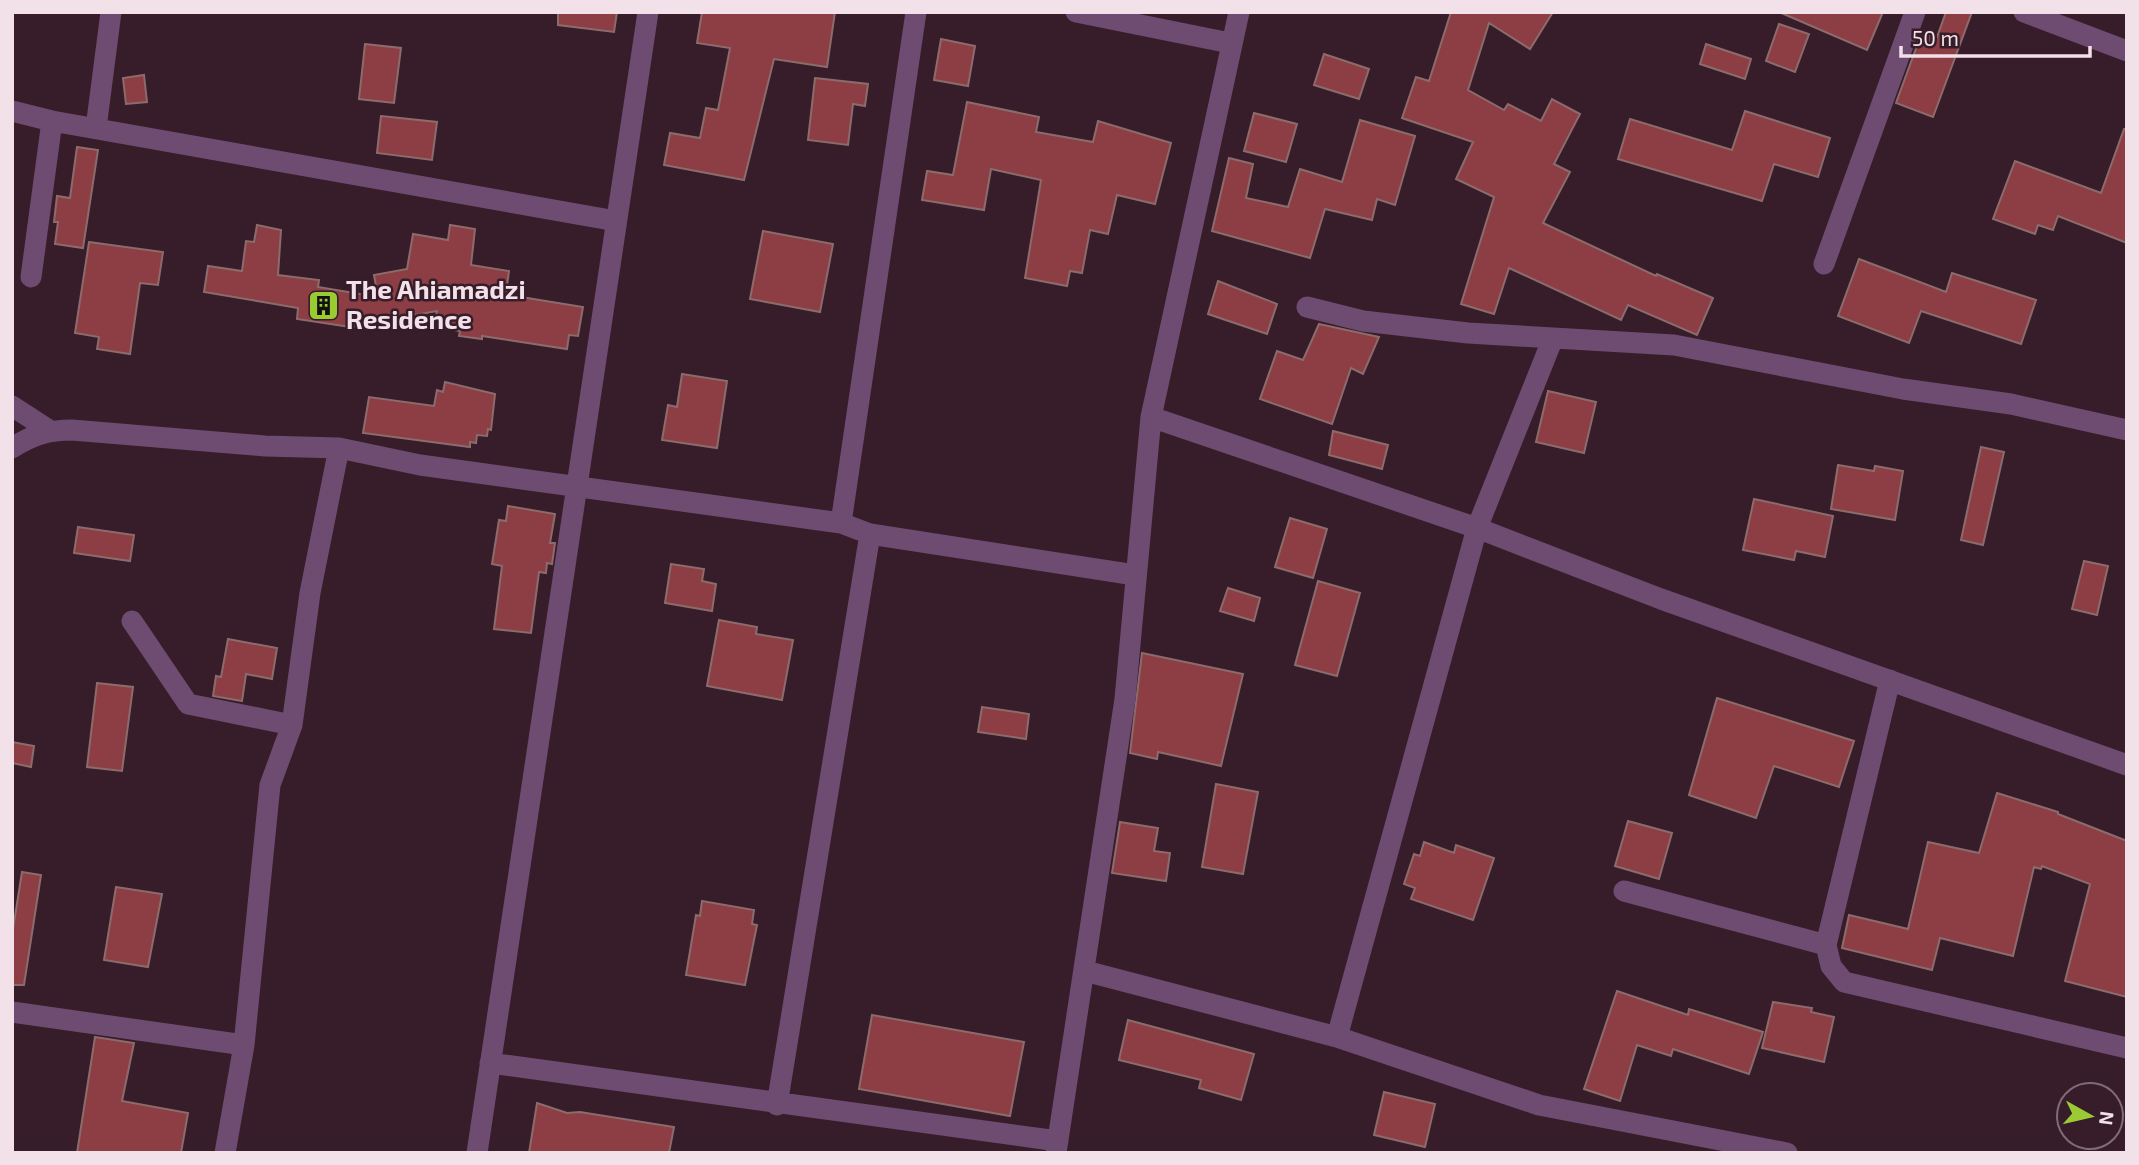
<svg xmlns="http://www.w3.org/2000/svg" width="2139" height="1165" font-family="'Exo 2',sans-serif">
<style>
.building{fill:#8c3e44;stroke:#8c6b6c;stroke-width:2}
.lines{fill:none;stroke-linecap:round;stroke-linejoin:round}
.minor{stroke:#6e4b71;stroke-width:21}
.labels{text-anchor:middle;stroke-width:5;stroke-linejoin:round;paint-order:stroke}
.poi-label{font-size:26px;font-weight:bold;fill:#f2e1e8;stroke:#361d29;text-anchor:start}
</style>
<rect width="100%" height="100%" fill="#361d29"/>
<!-- building -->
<path class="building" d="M558 12H617L614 32 558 25Z
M702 12H835L827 67 774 59 744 180 664 165 670 133 700 138 706 108 718 110 730 48 697 43Z
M1451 12H1553L1530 49 1489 23 1468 90 1504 110 1508 104 1541 121 1552 99 1580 114 1554 164 1570 172 1543 223 1656 276 1657 274 1713 298 1697 335 1628 305 1621 320 1509 268 1494 314 1461 304 1494 197 1456 179 1473 142 1402 118 1416 77 1429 81Z
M1779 12H1883L1867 50Z
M1946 12H1972L1933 117 1896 103 1922 32 1937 37Z
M1779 24 1809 34 1795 72 1766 61Z
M941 39 975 46 968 86 934 80Z
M365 44 401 48 394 103 359 99Z
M1706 44 1751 59 1745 79 1700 64Z
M1324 54 1369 69 1359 99 1314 85Z
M144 75 147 102 126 104 123 78Z
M815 78 868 84 865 106 853 104 848 145 808 140Z
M967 102 1039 117 1036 132 1093 142 1098 121 1171 143 1155 204 1117 195 1108 234 1090 230 1082 273 1070 271 1067 286 1025 278 1041 180 991 169 984 210 922 200 927 171 953 175Z
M1745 111 1830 138 1818 177 1774 164 1762 201 1618 159 1630 119 1732 150Z
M1254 113 1297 124 1286 162 1244 151Z
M381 116 437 122 432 160 377 153Z
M1360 120 1415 136 1395 205 1377 199 1372 220 1325 209 1310 258 1212 231 1229 158 1253 164 1246 198 1288 207 1300 169 1342 182Z
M2124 129 2127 130V243L2058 216 2053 230 2038 225 2035 234 1993 219 2015 161 2101 193Z
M77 147 98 150 83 248 55 244 58 222H54L57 196 70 198Z
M257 225 281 230 278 275 319 280 318 287 378 297 374 275 407 269 413 234 448 240 450 225 475 229 471 265 509 271 506 293 509 295 583 307 578 336 569 335 567 349 482 336V339L459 336 460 331 434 327 437 311 350 327 297 319 298 308 204 292 208 266 242 271 246 241 254 242Z
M763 231 833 244 820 312 750 299Z
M89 242 163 252 158 285 140 283 130 354 97 349 99 337 75 333Z
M1859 259 1946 292 1952 273 2036 300 2021 344 1921 311 1909 343 1838 316Z
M1218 281 1277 304 1267 334 1208 314Z
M1319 324 1379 337 1363 374 1351 368 1332 424 1260 399 1277 351 1303 360Z
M682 374 727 381 717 448 662 440 668 405 677 407Z
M445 382 495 394 491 430 488 429 487 436 477 435 476 443 470 442V447L363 433 369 397 434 406 437 390 443 392Z
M1548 391 1596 402 1584 453 1536 442Z
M1333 431 1388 445 1382 469 1329 455Z
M1981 447 2004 452 1983 545 1961 540Z
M1838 465 1874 471 1875 466 1903 471 1895 520 1831 509Z
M1754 499 1833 516 1825 557 1796 551 1794 560 1743 550Z
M508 506 555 514 550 543H555L552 564 547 563 546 573 539 572 531 633 494 629 502 566 492 564 499 520 506 521Z
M1290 518 1327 529 1313 578 1275 567Z
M78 527 134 535 130 561 74 553Z
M2084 561 2108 566 2097 615 2072 609Z
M671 564 704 569 702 581 716 584 712 611 665 603Z
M1318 581 1360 593 1337 676 1295 665Z
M1228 588 1260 598 1254 621 1220 611Z
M719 620 757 627 756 634 793 640 782 700 707 686Z
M228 639 277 648 272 679 246 674 242 701 213 696 216 676 221 677Z
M1142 653 1243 674 1221 766 1158 752 1157 759 1130 753Z
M97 683 133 687 122 771 87 767Z
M1717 698 1854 741 1839 787 1774 766 1756 818 1689 795Z
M982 707 1029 714 1026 739 978 732Z
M12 742 34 746 31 767 12 763Z
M1216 784 1258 792 1243 874 1202 867Z
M1997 793 2058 812V814L2127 841V997L2065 981 2090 884 2042 866 2041 869 2034 867 2013 956 1940 938 1932 970 1842 948 1849 915 1908 929 1928 842 1979 853Z
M1628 821 1672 833 1659 879 1615 866Z
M1120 822 1158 828 1154 851 1170 853 1166 881 1112 873Z
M1424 842 1454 853 1456 845 1494 858 1473 920 1411 899 1415 888 1404 884 1414 854 1420 856Z
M22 872 41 875 24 985H12V935Z
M116 887 162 894 148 967 104 960Z
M702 901 754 910 752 924 757 925 745 985 686 975 696 915 700 916Z
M1617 991 1688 1015 1689 1009 1763 1032 1749 1074 1673 1049 1671 1056 1637 1045 1620 1101 1584 1089Z
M1773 1002 1812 1008 1811 1012 1834 1017 1824 1062 1762 1048Z
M872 1015 1024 1042 1010 1116 859 1089Z
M1128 1020 1254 1054 1241 1100 1199 1088 1201 1080 1119 1060Z
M95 1037 134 1043 122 1101 188 1113 181 1153H77Z
M1384 1092 1435 1104 1425 1147 1374 1135Z
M537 1103 567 1113 580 1112 674 1127 669 1153H529Z"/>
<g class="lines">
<!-- minor -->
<path class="minor" d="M1076 12 1230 43
M2024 12 2127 51
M12 111 52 121 616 221
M96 128 111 12
M1824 264 1915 12
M31 277 52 121
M1307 307 1363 321 1468 333 1674 345 1903 389 2011 404 2127 430
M12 406 49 430
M1151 417 1477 528 1661 599 2127 765
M12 448C32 435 48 430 72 430L265 446 339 448 420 465 841 523 870 534 1135 575
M841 523 916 12
M132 621 188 704 292 725
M1890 680 1826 945 1831 966 1844 982 2127 1048
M1624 891 1826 945
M1085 971 1337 1037 1539 1105 1787 1153
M12 1012 244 1045
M1337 1037 1477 528 1553 338
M490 1063 1058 1141
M777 1105 870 534
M225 1153 244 1045 270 785 292 725 310 593 339 448
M477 1153 648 12
M1056 1153 1125 699 1151 417 1239 12"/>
</g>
<!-- icons -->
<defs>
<symbol id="building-square" viewBox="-11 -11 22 22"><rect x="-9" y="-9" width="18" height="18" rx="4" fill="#9bcb33" stroke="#361d29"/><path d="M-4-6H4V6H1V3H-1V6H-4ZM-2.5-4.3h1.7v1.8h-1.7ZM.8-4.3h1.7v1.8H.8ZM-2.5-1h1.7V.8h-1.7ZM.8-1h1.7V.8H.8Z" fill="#111"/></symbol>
</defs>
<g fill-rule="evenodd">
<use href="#building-square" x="306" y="288" width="35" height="35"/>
</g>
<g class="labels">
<!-- poi labels -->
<g class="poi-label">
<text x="346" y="299">The Ahiamadzi<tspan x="346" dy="30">Residence</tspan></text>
</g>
</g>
<!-- border -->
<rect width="2139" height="1165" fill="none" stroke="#f2e1e8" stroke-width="28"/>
<!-- north arrow -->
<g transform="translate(2090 1116) rotate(98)"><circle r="33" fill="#361d29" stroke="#816b75" stroke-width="2"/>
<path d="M0-5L12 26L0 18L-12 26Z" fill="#9bcb33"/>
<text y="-10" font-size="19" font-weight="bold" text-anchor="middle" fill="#f2e1e8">N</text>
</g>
<!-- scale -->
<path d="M1901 46v10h189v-10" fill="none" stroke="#f2e1e8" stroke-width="3.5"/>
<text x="1912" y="46" font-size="21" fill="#f2e1e8" stroke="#361d29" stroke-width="5" paint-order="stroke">50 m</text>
</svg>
